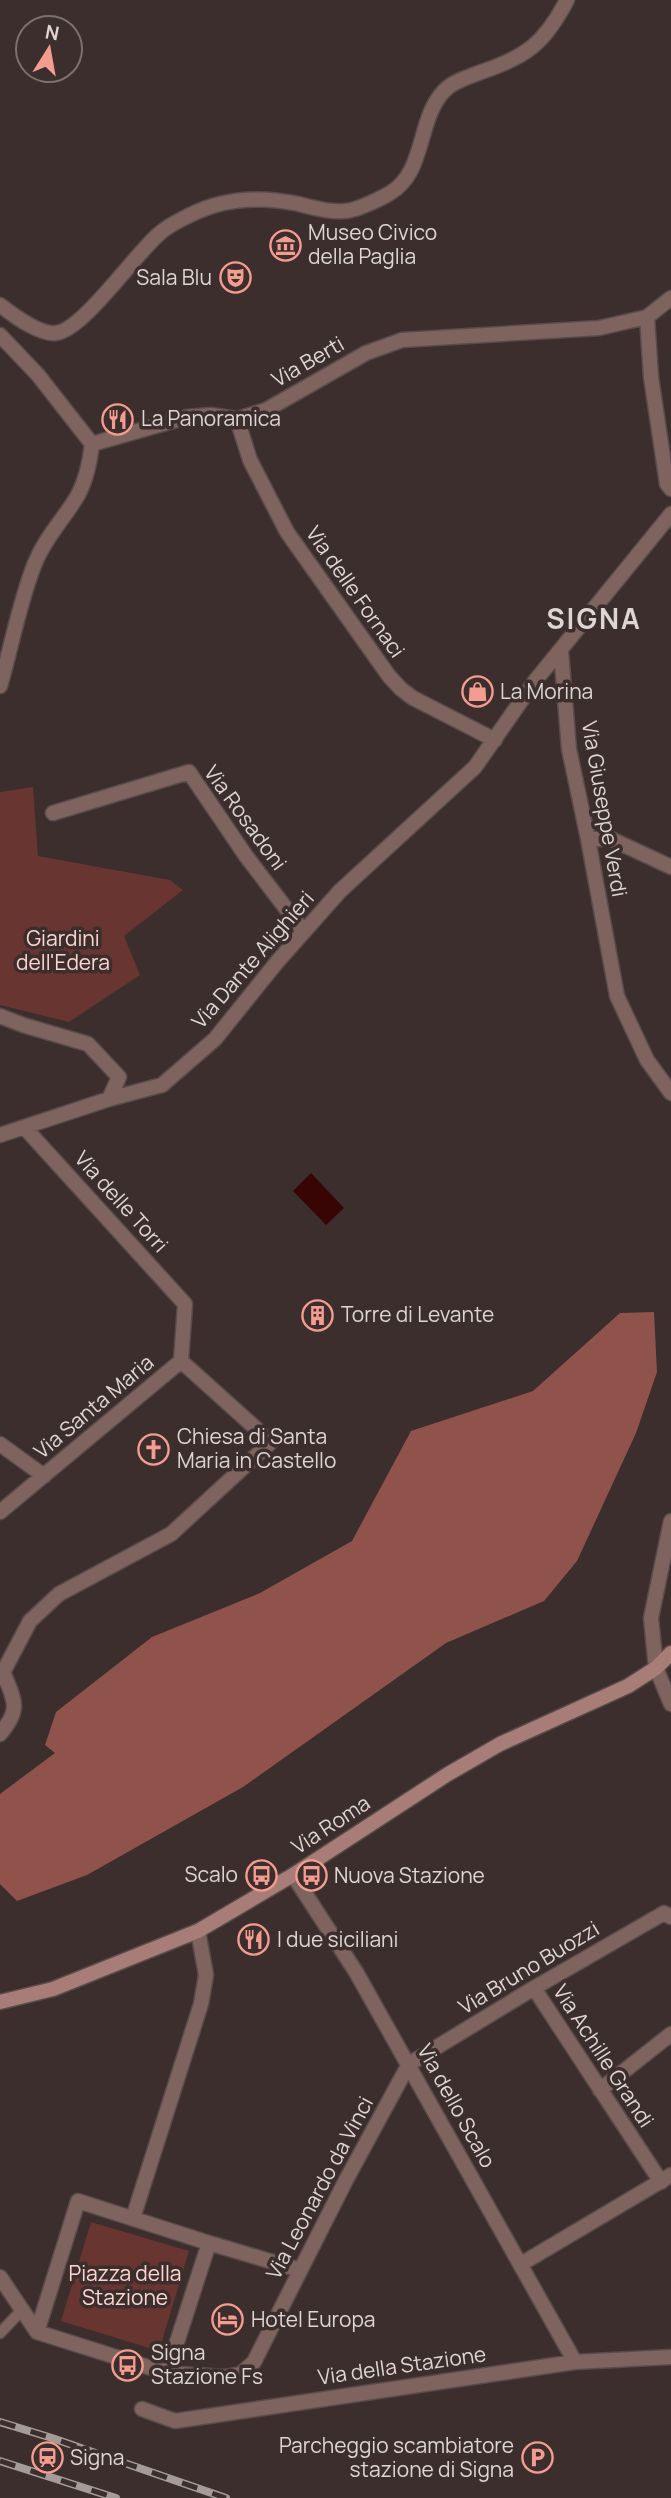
<svg xmlns="http://www.w3.org/2000/svg" width="671" height="2498" font-family="Manrope,sans-serif">
<style>
.green{fill:#683530}
.forest{fill:#8f534c}
.water{fill:#390504}
.lines{fill:none;stroke-linecap:round;stroke-linejoin:round}
.lane-casing{stroke:#584c4a;stroke-width:13}
.street-casing{stroke:#584c4a;stroke-width:17}
.secondary-casing{stroke:#584c4a;stroke-width:17}
.lane{stroke:#7e635f;stroke-width:10}
.street{stroke:#7e635f;stroke-width:14}
.secondary{stroke:#a97d77;stroke-width:14}
.rail-casing{stroke:#a59b99;stroke-width:8}
.rail{stroke:#3b2e2c;stroke-width:5;stroke-dasharray:16;stroke-linecap:butt}
.labels{text-anchor:middle;stroke-width:7;stroke-linejoin:round;paint-order:stroke}
.poi-label{font-size:21px;fill:#ded6d4;stroke:#3b2e2c;text-anchor:start}
.street-label{font-size:21px;fill:#ded6d4;stroke:#3b2e2c}
.park-label{font-size:21px;fill:#fdd6d0;stroke:#3b2e2c}
.district-label{font-size:28px;font-weight:bold;letter-spacing:2px;fill:#ded6d4;stroke:#3b2e2c}
</style>
<rect width="100%" height="100%" fill="#3b2e2c"/>
<!-- green -->
<path class="green" d="M33 787 38 856 170 880 183 890 124 936 140 975 69 1022 0 1005V792Z
M91 2222 189 2251 159 2351 61 2321Z"/>
<!-- forest -->
<path class="forest" d="M654 1312 657 1372 636 1433 577 1561 544 1601 446 1643 243 1787 87 1875 17 1901 0 1884V1794L55 1753 45 1745 56 1712 152 1637 260 1593 352 1541 411 1431 533 1391 620 1313Z"/>
<!-- water -->
<path class="water" d="M311 1173 344 1208 326 1225 293 1191Z"/>
<g class="lines">
<defs>
<path id="lane" d="M0 2333 22 2310"/>
<path id="street" d="M671 298 647 317 651 377 667 484 671 489
M0 305C13 315 39 335 56 333 83 330 135 254 159 234 167 226 180 220 190 215 225 197 261 196 299 204 314 208 336 214 351 210 361 208 382 198 390 193 426 172 417 119 444 91 453 81 469 77 481 72 526 57 545 43 567 0
M0 335 38 375 92 444
M237 419 250 460 287 532 389 676 401 689 413 698 495 740
M92 444 187 417 211 415 237 419 266 410 366 353 402 340 599 328 647 317
M561 651 569 749 588 839 617 996 647 1060 671 1093
M0 686C12 645 19 603 35 563 46 536 64 519 78 495 86 480 90 461 92 444
M53 813 189 772 246 856 304 932
M588 839H611L671 867
M0 1016 23 1025 88 1044 119 1077 109 1099
M25 1128 185 1304 181 1361
M0 1135 109 1099 162 1085 215 1039 277 962 340 891 475 767 535 681 671 514
M0 1444 44 1476
M0 1512 181 1361
M671 1521 651 1618 656 1668 671 1704
M0 1678 30 1621 59 1594 171 1534 271 1442 181 1361
M0 1734C21 1709 15 1702 4 1674
M293 1875 356 1972 575 2362
M534 1988 661 2182
M600 2090 671 2034
M78 2201 209 2243 167 2373 37 2332Z
M133 2218 201 2004 206 1975 198 1931
M209 2243 300 2270
M521 2264 671 2175
M0 2277 37 2332
M167 2373 224 2377 241 2374 254 2362 346 2180 409 2064 534 1988 664 1913 671 1917
M142 2409 175 2421 575 2362 671 2357"/>
<path id="secondary" d="M0 2002 53 1989 198 1931 293 1875 448 1774 500 1744 628 1686 656 1668 671 1653"/>
</defs>
<!-- lane casing -->
<use href="#lane" class="lane-casing"/>
<!-- street casing -->
<use href="#street" class="street-casing"/>
<!-- secondary casing -->
<use href="#secondary" class="secondary-casing"/>
<!-- lane -->
<use href="#lane" class="lane"/>
<!-- street -->
<use href="#street" class="street"/>
<!-- secondary -->
<use href="#secondary" class="secondary"/>
<defs>
<path id="rail" d="M0 2422 52 2438 226 2498
M0 2461 116 2498"/>
</defs>
<!-- rail casing -->
<use href="#rail" class="rail-casing"/>
<!-- rail -->
<use href="#rail" class="rail"/>
</g>
<!-- icons -->
<defs>
<symbol id="museum-ring" viewBox="-11 -11 22 22"><circle r="9.5" fill="#3b2e2c" stroke="#f59c91" stroke-width="1.5"/><path d="M0-6L6-3V-2H-6V-3ZM-5-1h2V3h-2ZM-1-1h2V3h-2ZM3-1h2V3H3ZM-6 4H6V6H-6Z" fill="#f59c91"/></symbol>
<symbol id="theatre-ring" viewBox="-11 -11 22 22"><circle r="9.5" fill="#3b2e2c" stroke="#f59c91" stroke-width="1.5"/><path d="M-5-5.5Q0-4 5-5.5V0Q5 5 0 6Q-5 5-5 0ZM-3.3-2.5H-1v1.5H-3.3ZM1-2.5H3.3v1.5H1ZM-2.8 1Q0 5.5 2.8 1Z" fill="#f59c91"/></symbol>
<symbol id="restaurant-ring" viewBox="-11 -11 22 22"><circle r="9.5" fill="#3b2e2c" stroke="#f59c91" stroke-width="1.5"/><path d="M-5-6h1v4h1v-4h1v4h1v-4h1v5L-1.5 .5V6h-2V.5L-5-1ZM5-6V6H3V1.5H1.5Q1.5-4 5-6Z" fill="#f59c91"/></symbol>
<symbol id="shop-ring" viewBox="-11 -11 22 22"><circle r="9.5" fill="#3b2e2c" stroke="#f59c91" stroke-width="1.5"/><path d="M-5-2.5h2.3a2.7 3.5 0 0 1 5.4 0H5L5.5 6h-11ZM-1.5-2.5h3a1.5 2.3 0 0 0-3 0Z" fill="#f59c91"/></symbol>
<symbol id="building-ring" viewBox="-11 -11 22 22"><circle r="9.5" fill="#3b2e2c" stroke="#f59c91" stroke-width="1.5"/><path d="M-4-6H4V6H1V3H-1V6H-4ZM-2.5-4.3h1.7v1.8h-1.7ZM.8-4.3h1.7v1.8H.8ZM-2.5-1h1.7V.8h-1.7ZM.8-1h1.7V.8H.8Z" fill="#f59c91"/></symbol>
<symbol id="church-ring" viewBox="-11 -11 22 22"><circle r="9.5" fill="#3b2e2c" stroke="#f59c91" stroke-width="1.5"/><path d="M-1.2-6h2.4v3.5h3.3v2.4h-3.3V6h-2.4V-.1h-3.3v-2.4h3.3Z" fill="#f59c91"/></symbol>
<symbol id="bus-ring" viewBox="-11 -11 22 22"><circle r="9.5" fill="#3b2e2c" stroke="#f59c91" stroke-width="1.5"/><path d="M-5-6H5V4H4V6H2V4H-2V6H-4V4H-5ZM-3.5-4V0h7V-4ZM-3.5 1.2v1.5H-2V1.2ZM2 1.2v1.5H3.5V1.2Z" fill="#f59c91"/></symbol>
<symbol id="hotel-ring" viewBox="-11 -11 22 22"><circle r="9.5" fill="#3b2e2c" stroke="#f59c91" stroke-width="1.5"/><path d="M-6-4.5h1.5V1H6V5H4.5V3h-9V5H-6ZM-4 0a1.8 1.8 0 1 1 3.6 0ZM.5 0V-2.5h3Q6-2.5 6 0Z" fill="#f59c91"/></symbol>
<symbol id="station-ring" viewBox="-11 -11 22 22"><circle r="9.5" fill="#3b2e2c" stroke="#f59c91" stroke-width="1.5"/><path d="M-3-6H3Q5-6 5-4V2Q5 4 3 4L4.5 6H3L1.5 4h-3L-3 6H-4.5L-3 4Q-5 4-5 2V-4Q-5-6-3-6ZM-3.5-4v3h7v-3ZM-3.5 1v1.5H-2V1ZM2 1v1.5H3.5V1Z" fill="#f59c91"/></symbol>
<symbol id="parking-ring" viewBox="-11 -11 22 22"><circle r="9.5" fill="#3b2e2c" stroke="#f59c91" stroke-width="1.5"/><path d="M-3.5-5.5H1a3.5 3.5 0 0 1 0 7H-1V5.5H-3.5ZM-1-3.4V-.6H.8a1.4 1.4 0 0 0 0-2.8Z" fill="#f59c91"/></symbol>
</defs>
<g fill-rule="evenodd">
<use href="#museum-ring" x="268" y="228" width="35" height="35"/>
<use href="#theatre-ring" x="218" y="260" width="35" height="35"/>
<use href="#restaurant-ring" x="100" y="402" width="35" height="35"/>
<use href="#shop-ring" x="460" y="674" width="35" height="35"/>
<use href="#building-ring" x="300" y="1298" width="35" height="35"/>
<use href="#church-ring" x="136" y="1432" width="35" height="35"/>
<use href="#bus-ring" x="244" y="1858" width="35" height="35"/>
<use href="#bus-ring" x="294" y="1858" width="35" height="35"/>
<use href="#restaurant-ring" x="236" y="1922" width="35" height="35"/>
<use href="#hotel-ring" x="210" y="2302" width="35" height="35"/>
<use href="#bus-ring" x="110" y="2348" width="35" height="35"/>
<use href="#station-ring" x="30" y="2440" width="35" height="35"/>
<use href="#parking-ring" x="520" y="2440" width="35" height="35"/>
</g>
<g class="labels">
<!-- poi labels -->
<g class="poi-label">
<text x="308" y="240">Museo Civico<tspan x="308" dy="24">della Paglia</tspan></text>
<text x="212" y="285" text-anchor="end">Sala Blu</text>
<text x="141" y="426">La Panoramica</text>
<text x="500" y="699">La Morina</text>
<text x="341" y="1322">Torre di Levante</text>
<text x="177" y="1444">Chiesa di Santa<tspan x="177" dy="24">Maria in Castello</tspan></text>
<text x="238" y="1882" text-anchor="end">Scalo</text>
<text x="334" y="1883">Nuova Stazione</text>
<text x="277" y="1947">I due siciliani</text>
<text x="251" y="2327">Hotel Europa</text>
<text x="151" y="2360">Signa<tspan x="151" dy="24">Stazione Fs</tspan></text>
<text x="514" y="2453" text-anchor="end">Parcheggio scambiatore<tspan x="514" dy="24">stazione di Signa</tspan></text>
<text x="70" y="2465">Signa</text>
</g>
<!-- street labels -->
<g class="street-label">
<text transform="translate(308 362) rotate(-30)" y="7">Via Berti</text>
<text transform="translate(355 592) rotate(55)" y="7">Via delle Fornaci</text>
<text transform="translate(604 809) rotate(80)" y="7">Via Giuseppe Verdi</text>
<text transform="translate(245 818) rotate(54)" y="7">Via Rosadoni</text>
<text transform="translate(253 960) rotate(-49)" y="7">Via Dante Alighieri</text>
<text transform="translate(121 1202) rotate(48)" y="7">Via delle Torri</text>
<text transform="translate(94 1407) rotate(-40)" y="7">Via Santa Maria</text>
<text transform="translate(331 1825) rotate(-33)" y="7">Via Roma</text>
<text transform="translate(529 1968) rotate(-31)" y="7">Via Bruno Buozzi</text>
<text transform="translate(603 2056) rotate(57)" y="7">Via Achille Grandi</text>
<text transform="translate(456 2106) rotate(61)" y="7">Via dello Scalo</text>
<text transform="translate(320 2188) rotate(-62)" y="7">Via Leonardo da Vinci</text>
<text transform="translate(402 2366) rotate(-8)" y="7">Via della Stazione</text>
</g>
<!-- park labels -->
<g class="park-label">
<text x="63" y="946">Giardini<tspan x="63" dy="24">dell'Edera</tspan></text>
<text x="125" y="2281">Piazza della<tspan x="125" dy="24">Stazione</tspan></text>
</g>
<!-- district labels -->
<g class="district-label">
<text x="594" y="629">SIGNA</text>
</g>
</g>
<!-- north arrow -->
<g transform="translate(49 49) rotate(11)"><circle r="33" fill="#3b2e2c" stroke="#7c716f" stroke-width="2"/>
<path d="M0-5L12 26L0 18L-12 26Z" fill="#f59c91"/>
<text y="-10" font-size="19" font-weight="bold" text-anchor="middle" fill="#ded6d4">N</text>
</g>
</svg>
